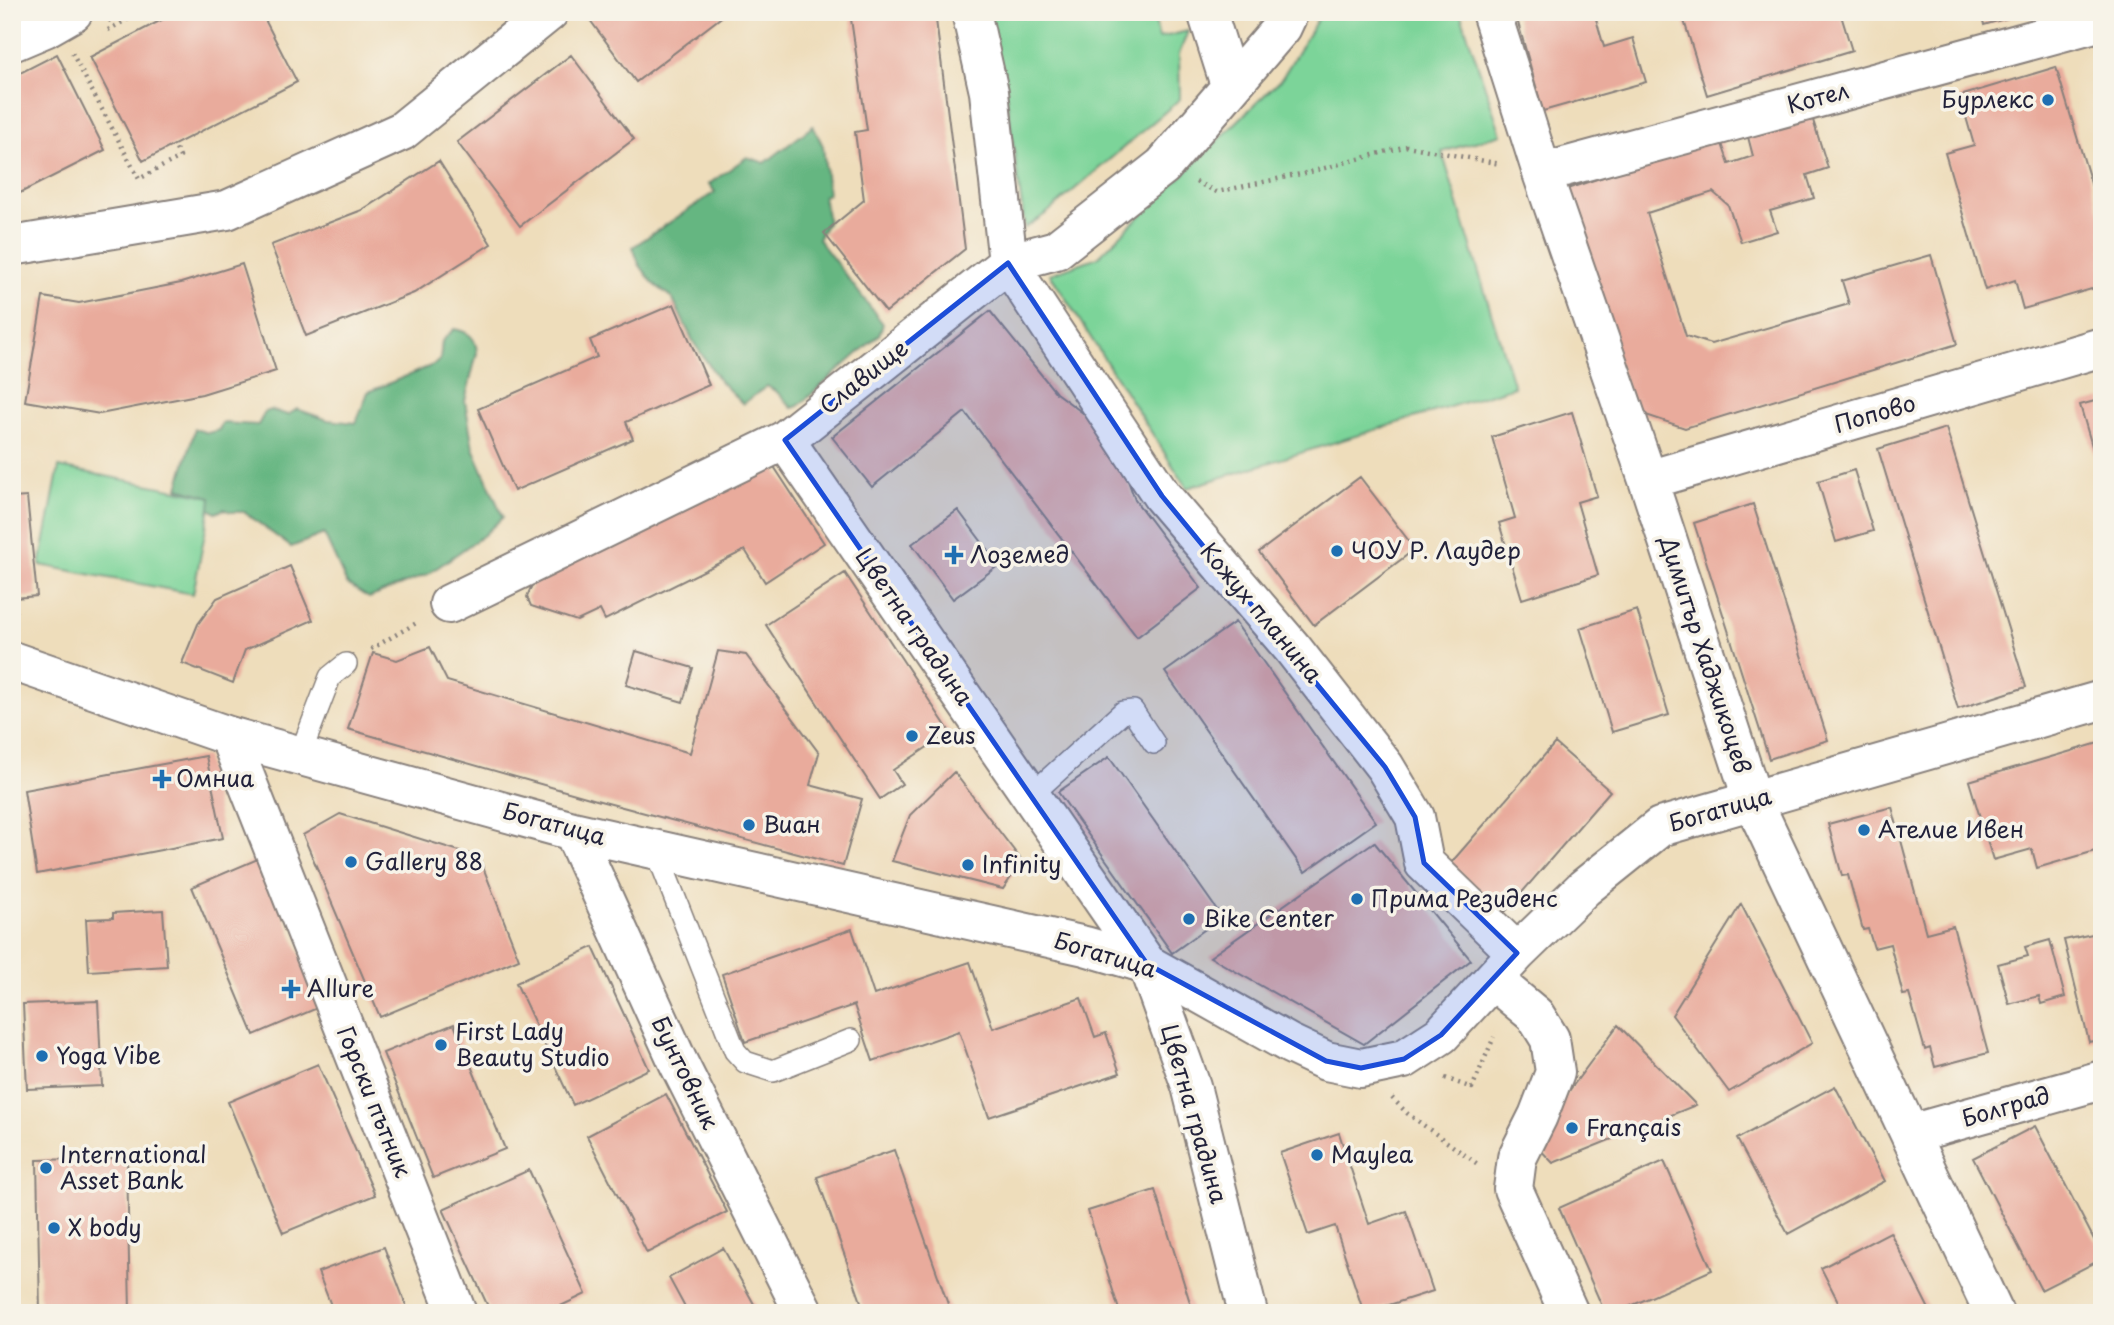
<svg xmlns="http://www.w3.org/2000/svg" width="2114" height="1325" font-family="'Playpen Sans',sans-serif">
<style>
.green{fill:#7cd499;stroke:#4f7b6a;stroke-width:2}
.forest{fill:#65b681;stroke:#446c5e;stroke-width:2}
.building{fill:#e9ab9c}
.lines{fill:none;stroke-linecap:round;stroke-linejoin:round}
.service-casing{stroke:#88807b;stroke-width:24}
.minor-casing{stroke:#88807b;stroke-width:42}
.path{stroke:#88807b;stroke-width:4.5;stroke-dasharray:2 5;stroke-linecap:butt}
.service{stroke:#fff;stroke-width:21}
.minor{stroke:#fff;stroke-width:38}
.marked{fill:#1d4ed8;fill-opacity:0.2;stroke:#1d4ed8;stroke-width:5;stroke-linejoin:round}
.poi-dot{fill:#1f6fb2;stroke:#f7f3e8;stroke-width:2.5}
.labels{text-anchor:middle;stroke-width:7;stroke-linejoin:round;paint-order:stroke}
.street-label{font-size:23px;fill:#22223b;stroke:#f7f3e8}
.poi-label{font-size:23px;fill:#22223b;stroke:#f7f3e8;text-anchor:start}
</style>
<rect width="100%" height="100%" fill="#f7f3e8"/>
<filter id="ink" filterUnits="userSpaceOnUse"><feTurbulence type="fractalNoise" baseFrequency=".0143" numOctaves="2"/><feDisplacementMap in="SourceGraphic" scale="14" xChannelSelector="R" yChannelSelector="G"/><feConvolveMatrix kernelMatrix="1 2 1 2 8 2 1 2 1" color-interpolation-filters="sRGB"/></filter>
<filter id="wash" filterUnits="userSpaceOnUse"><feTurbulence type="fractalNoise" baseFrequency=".00686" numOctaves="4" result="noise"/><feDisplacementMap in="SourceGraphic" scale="28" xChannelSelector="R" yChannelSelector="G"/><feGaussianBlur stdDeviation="1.57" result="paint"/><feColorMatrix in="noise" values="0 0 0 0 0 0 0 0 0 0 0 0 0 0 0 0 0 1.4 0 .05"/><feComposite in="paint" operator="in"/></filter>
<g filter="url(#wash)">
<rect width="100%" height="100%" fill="#edb"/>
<!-- green -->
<path class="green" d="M987 12H1153L1159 38 1188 31 1179 54 1180 99 1047 213 1025 228 1007 102Z
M1322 12H1460L1501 134 1442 152 1514 387 1187 488 1050 274 1098 257 1282 78Z
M59 467 212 497 193 594 40 565Z"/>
<!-- forest -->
<path class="forest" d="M813 126 823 146 828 194 823 196 828 221 818 239 883 324 879 335 798 406 792 408 778 393 767 386 743 404 720 381 694 343 672 298 653 283 639 264 633 247 715 192 709 184 747 157 765 163Z
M454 329C469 332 476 337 477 353L465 401 473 448 503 517 484 535 428 574 369 598 347 584 324 534 291 547 244 512H231L224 509 216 513 210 509 211 497 178 488 195 429 208 433 219 430 222 423 258 425 265 412 271 410 288 415 297 409 328 420 356 423 368 392 433 365 440 360 442 341Z"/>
<g id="blocks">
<!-- building -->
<path class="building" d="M177 12H261L297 82 143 161 90 57Z
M592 12H728L636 82 587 16Z
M850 12H935L965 249 886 312 824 233 864 200 855 132 867 130Z
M1515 12H1594L1604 47 1633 38 1646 82 1543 111Z
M1687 12H1840L1852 51 1707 95 1682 14Z
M1981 12H2025V13L1984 25Z
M57 54 105 150 12 197V77Z
M571 55 634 139 520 226 457 142Z
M2056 67 2102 220V286L2023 309 2015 280 1985 290 1945 153 1974 145 1960 96Z
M1812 117 1828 168 1807 175 1814 198 1770 211 1777 231 1741 242 1728 205 1713 192 1647 213 1686 336 1711 344 1849 304 1842 281 1931 255 1957 344 1685 428 1634 411 1561 191 1720 138 1729 164 1753 156 1748 137Z
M439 161 491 244 414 293 306 336 271 245 362 210Z
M242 264 276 371 202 394 100 414 25 401 43 297 79 303 181 283Z
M674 304 709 385 626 422 633 439 514 491 478 409 597 357 590 340Z
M990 311 1056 393 1091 419 1119 455 1135 500 1201 588 1137 637 965 412 872 487 832 437Z
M2102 399V477H2101L2080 405Z
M1572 412 1597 496 1577 502 1598 575 1522 599 1499 523 1515 518 1492 437Z
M1946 428 2026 687 1958 709 1878 449Z
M769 459 824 543 765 582 745 550 605 620 600 610 577 621 531 606 527 597 536 575Z
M1854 470 1873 531 1836 542 1818 481Z
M1360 477 1415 549 1314 625 1259 552Z
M27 497 37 596 15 598 17 611H12V498Z
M1753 504 1828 740 1769 759 1694 523Z
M958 510 999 565 953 599 912 544Z
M290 566 313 620 245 650 233 683 182 663 198 624 217 598Z
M845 573 950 732 893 770 902 784 880 799 766 625Z
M1637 610 1669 715 1612 732 1580 628Z
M1235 622 1376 822 1305 872 1165 672Z
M430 647 447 681 690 753 718 651 746 655 819 753 810 785 862 799 843 866 600 801 348 729 373 653 397 660Z
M636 651 693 668 683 702 626 685Z
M2102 742V849L2037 868 2032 849 1993 860 1969 781Z
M1555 743 1610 791 1505 912 1450 864Z
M206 756 223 838 37 874 24 790Z
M1109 757 1222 917 1172 953 1058 792Z
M954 772 1022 861 1003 889 892 861 910 815Z
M1892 807 1926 933 1953 926 1988 1053 1935 1067 1930 1048 1925 1050 1909 994 1903 995 1890 944 1874 948 1868 929 1863 930 1848 875 1842 876 1828 824Z
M340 814 479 857 519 959 380 1017 303 835Z
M1374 842 1471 960 1364 1044 1210 957Z
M260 858 322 1006 254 1035 192 887Z
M1741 904 1812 1043 1729 1092 1672 1015Z
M163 910 167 966 89 971 86 919 113 918V913Z
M852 929 874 995 970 962 993 1028 1081 998 1095 1037 1106 1033 1120 1073 989 1117 959 1031 873 1061 854 1005 745 1042 722 974Z
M2102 932V1039L2089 1042 2064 940Z
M2050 940 2065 997 2041 1004 2039 996 2009 1004 1998 964 2028 956 2025 947Z
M593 947 649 1069 573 1105 516 983Z
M98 1001 102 1086 27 1089 23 1004Z
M454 1024 505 1149 433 1178 383 1053Z
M1618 1025 1696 1105 1553 1163 1532 1141Z
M318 1064 375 1195 283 1233 228 1102Z
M1835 1086 1885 1181 1788 1234 1737 1139Z
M666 1094 727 1212 647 1253 587 1136Z
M2035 1126 2102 1255V1259L2041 1290 1973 1158Z
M1339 1133 1369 1224 1406 1211 1433 1291 1364 1313 1335 1226 1308 1235 1280 1153Z
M894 1150 951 1313H865L817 1177Z
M127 1158 130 1313H40L37 1160Z
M1664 1161 1712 1270 1615 1313H1605L1559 1208Z
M529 1170 586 1294 546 1313H491L443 1209Z
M1155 1190 1192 1309 1181 1313H1120L1088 1211Z
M1890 1232 1931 1313H1844L1821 1268Z
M384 1247 409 1313H334L318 1272Z
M723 1248 759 1313H688L669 1278Z"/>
</g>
</g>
<g filter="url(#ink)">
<use href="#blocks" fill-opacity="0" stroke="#88807b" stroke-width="2"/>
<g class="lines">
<defs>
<path id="service" d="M300 755 330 677 346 664
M1031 795 1123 712 1133 711 1154 743
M656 850 735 1051 745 1062 773 1071 851 1040"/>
<path id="minor" d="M971 12 989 92 1008 263 1162 496 1293 649 1385 767 1415 817 1424 863 1517 953
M1207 12 1230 85
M1491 12 1542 173 1648 480 1753 801 1994 1313
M12 42 45 28 73 12
M1542 173 2095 23
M12 246 227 210 402 131 549 12
M785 440 1147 964 1191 1086 1248 1313
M1648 480 2102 347
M449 604 785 440 1008 263 1056 250 1163 166 1282 27 1289 12
M12 661 229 736 573 831 1085 946 1147 964 1290 1044 1326 1061 1361 1068 1404 1059 1441 1035 1517 953 1584 888 1660 827 2102 700
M229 736 457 1313
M573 831 678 1062 804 1313
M1493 980 1535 1015 1550 1039 1555 1072 1538 1116 1517 1158 1513 1189 1569 1313
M1910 1134 2102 1080"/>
</defs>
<!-- service casing -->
<use href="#service" class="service-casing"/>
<!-- minor casing -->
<use href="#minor" class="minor-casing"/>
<!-- path -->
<path class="path" d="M169 12 171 15
M265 20 277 14 276 12
M108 21 123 12
M108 30 141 12
M72 53 139 179 180 157 174 145
M1196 182 1217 192 1310 172 1407 146 1500 164
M371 649 418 622
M1445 1078 1472 1088 1494 1037
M1392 1098 1408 1114 1479 1165"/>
<!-- service -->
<use href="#service" class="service"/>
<!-- minor -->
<use href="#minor" class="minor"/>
</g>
</g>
<!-- marked area -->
<path class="marked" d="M1008 263 1162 496 1385 767 1415 817 1424 863 1517 953 1441 1035 1404 1059 1361 1068 1326 1061 1147 964 785 440Z"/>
<!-- markers -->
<g class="poi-dot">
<circle cx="2048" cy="100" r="7"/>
<circle cx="1337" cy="551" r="7"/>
<path d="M950.5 544.5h7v7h7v7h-7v7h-7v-7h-7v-7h7z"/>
<circle cx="912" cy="736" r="7"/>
<path d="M158.5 768.5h7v7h7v7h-7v7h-7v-7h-7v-7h7z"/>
<circle cx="749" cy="825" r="7"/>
<circle cx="1864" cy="830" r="7"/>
<circle cx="351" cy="862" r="7"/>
<circle cx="968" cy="865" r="7"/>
<circle cx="1357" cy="899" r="7"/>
<circle cx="1189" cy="919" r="7"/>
<path d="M287.5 978.5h7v7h7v7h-7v7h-7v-7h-7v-7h7z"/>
<circle cx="441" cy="1045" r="7"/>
<circle cx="42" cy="1056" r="7"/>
<circle cx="1572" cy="1128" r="7"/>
<circle cx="1317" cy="1155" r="7"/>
<circle cx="46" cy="1168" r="7"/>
<circle cx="54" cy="1228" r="7"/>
</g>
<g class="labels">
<!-- street labels -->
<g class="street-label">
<text transform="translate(1818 98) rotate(-15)" y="8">Котел</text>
<text transform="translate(864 377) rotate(-38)" y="8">Славище</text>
<text transform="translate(1875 414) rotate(-16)" y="8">Попово</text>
<text transform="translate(1261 613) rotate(50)" y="8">Кожух планина</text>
<text transform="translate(914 627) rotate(55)" y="8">Цветна градина</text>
<text transform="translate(1705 655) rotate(72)" y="8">Димитър Хаджикоцев</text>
<text transform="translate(1720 810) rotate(-16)" y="8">Богатица</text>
<text transform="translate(554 824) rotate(15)" y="8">Богатица</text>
<text transform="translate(1105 955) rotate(17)" y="8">Богатица</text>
<text transform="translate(685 1073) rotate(64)" y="8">Бунтовник</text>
<text transform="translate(374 1102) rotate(68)" y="8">Горски пътник</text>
<text transform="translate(2006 1107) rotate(-16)" y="8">Болград</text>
<text transform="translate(1194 1114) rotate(74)" y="8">Цветна градина</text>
</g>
<!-- poi labels -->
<g class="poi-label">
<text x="2034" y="108" text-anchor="end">Бурлекс</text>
<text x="1351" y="559">ЧОУ Р. Лаудер</text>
<text x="970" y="563">Лоземед</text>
<text x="926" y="744">Zeus</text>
<text x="176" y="787">Омниа</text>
<text x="763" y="833">Виан</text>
<text x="1878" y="838">Ателие Ивен</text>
<text x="365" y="870">Gallery 88</text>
<text x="982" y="873">Infinity</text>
<text x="1371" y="907">Прима Резиденс</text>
<text x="1203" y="927">Bike Center</text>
<text x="307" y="997">Allure</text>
<text x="455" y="1040">First Lady<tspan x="455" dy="26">Beauty Studio</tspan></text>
<text x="56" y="1064">Yoga Vibe</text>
<text x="1586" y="1136">Français</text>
<text x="60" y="1163">International<tspan x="60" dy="26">Asset Bank</tspan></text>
<text x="1331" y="1163">Maylea</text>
<text x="68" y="1236">X body</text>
</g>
</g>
<!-- margin -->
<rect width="2114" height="1325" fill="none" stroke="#f7f3e8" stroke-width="42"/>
</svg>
